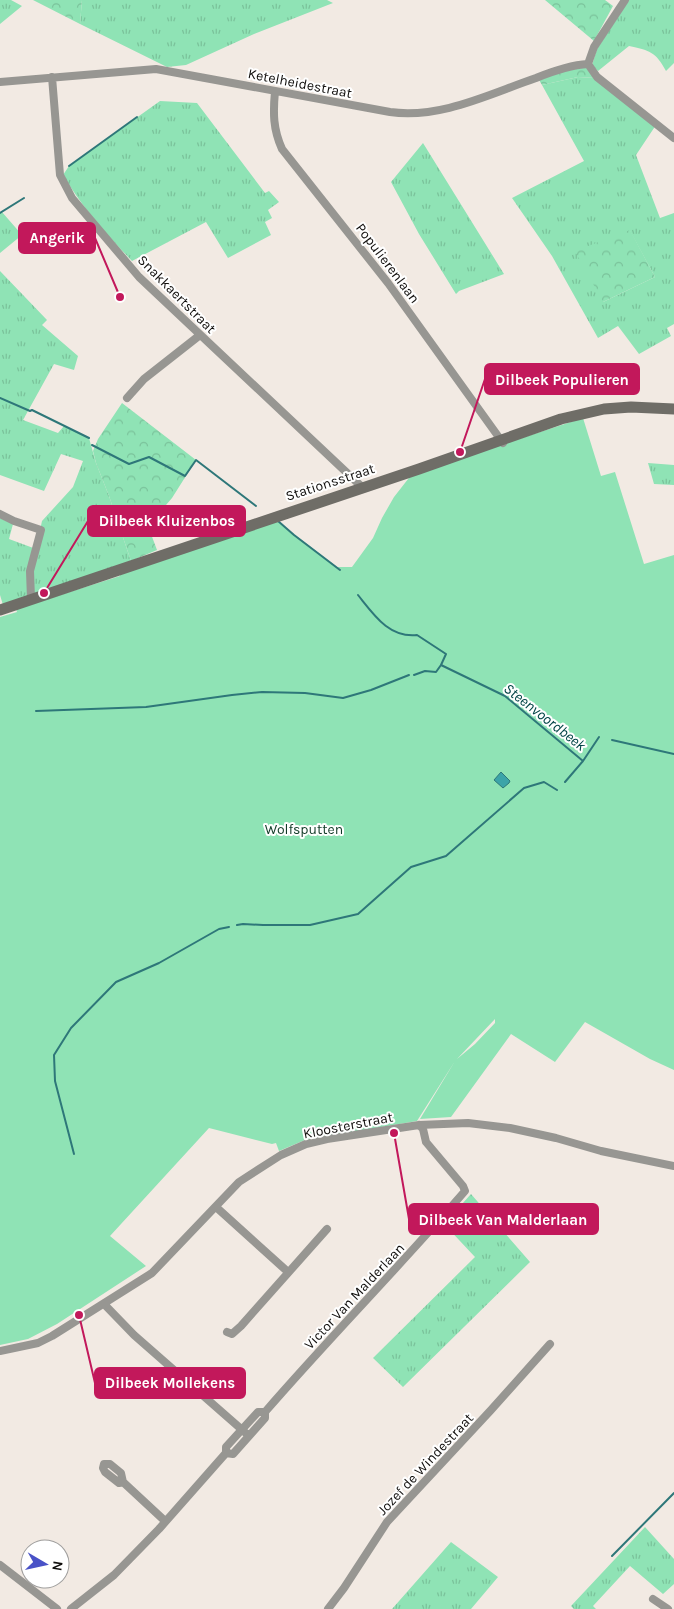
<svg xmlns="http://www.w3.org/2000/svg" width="674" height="1609" font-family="Karla,sans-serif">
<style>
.grass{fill:url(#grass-tufts);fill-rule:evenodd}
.forest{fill:url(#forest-crowns)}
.green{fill:#8fe3b5;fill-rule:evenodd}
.water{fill:#3ca4a8;stroke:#2e7779}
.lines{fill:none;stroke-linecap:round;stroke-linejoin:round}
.stream{stroke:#2e7779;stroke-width:2}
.street{stroke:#979692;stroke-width:8}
.secondary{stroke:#6f6d67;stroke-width:11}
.labels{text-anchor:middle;stroke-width:4;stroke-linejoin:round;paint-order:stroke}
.street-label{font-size:14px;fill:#0f0d0b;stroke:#fff}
.park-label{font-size:14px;fill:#103a26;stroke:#fff}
.water-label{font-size:15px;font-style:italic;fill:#024446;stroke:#fff}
.leader{fill:none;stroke:#c2185b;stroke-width:2}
.callout-dot{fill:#c2185b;stroke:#fff;stroke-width:2}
.callout{fill:#c2185b;stroke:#c2185b;stroke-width:2}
.callout-label{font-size:15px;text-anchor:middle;font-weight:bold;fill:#fff}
</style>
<defs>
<pattern id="grass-tufts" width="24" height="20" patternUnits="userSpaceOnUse" patternTransform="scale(1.25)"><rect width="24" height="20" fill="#8fe3b5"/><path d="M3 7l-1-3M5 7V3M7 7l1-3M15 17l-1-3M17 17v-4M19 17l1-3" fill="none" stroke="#7ac29a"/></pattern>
<pattern id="forest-crowns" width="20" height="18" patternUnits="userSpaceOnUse" patternTransform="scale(1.25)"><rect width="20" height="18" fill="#8fe3b5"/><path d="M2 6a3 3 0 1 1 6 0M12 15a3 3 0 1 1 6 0" fill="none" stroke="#7ac29a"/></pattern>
</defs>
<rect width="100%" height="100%" fill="#f2eae3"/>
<!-- grass -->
<path class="grass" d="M0 0H11L22 6 0 24Z
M82 0H327L333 3 254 34 186 65 167 67 80 24Z
M629 0H674V63L666 71C656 52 649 50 629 46L598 71 592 65 597 49Z
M578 77 595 78 656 125 636 155 660 218 674 213V324L667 328 671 336 639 354 618 326 598 338 552 256 512 198 584 161 542 85ZM630 231 655 277 603 302Z
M160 101 197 103 265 193 269 191 279 202 268 210 272 218 265 222 271 235 228 258 206 222 132 261C106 234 82 207 63 175L69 166Z
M423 143 504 274 459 291 456 294 419 234 391 182Z
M2 212 22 235 0 253V213Z
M0 271 47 320 42 325 78 356 74 370 54 364 23 420 58 433 64 426 89 438 96 463 109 496 131 561 3 605 0 595V518L13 524 9 539 36 549 42 521 73 487 83 461 61 454 44 491 0 475Z
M648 463 674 465V485L654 484Z
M471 1194 530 1262 403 1387 373 1358 475 1257 444 1224Z
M645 1527 674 1559V1584L663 1594 630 1566 593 1606 596 1609H574L571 1606Z
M451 1542 498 1577 471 1609H392Z"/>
<!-- forest -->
<path class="forest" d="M33 0H82L80 24Z
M545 0H605L613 6 594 41Z
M586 67 595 78 578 77 542 85 539 80 556 73Z
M630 230 655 277 603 302 575 251Z
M122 403 196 460 172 498 148 526 157 550 131 561 109 496 96 463 93 451 98 439Z"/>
<!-- green -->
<path class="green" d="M583 418 601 476 615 472 644 564 674 555V1070L650 1059 585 1022 555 1062 511 1034 451 1117 420 1119 455 1061 417 1121 305 1140 279 1151 276 1143 272 1144 209 1128 110 1236 146 1266 57 1324 28 1339 0 1345V617L17 612 16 609 120 576V574L277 521 337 567H352L373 538 382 518 394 497 412 474ZM495 1019V1023L475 1044 457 1059Z"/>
<!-- water -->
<path class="water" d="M501 772 510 781 509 783 503 788 494 780Z"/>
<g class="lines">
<!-- stream -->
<path class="stream" d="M69 166 137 117
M0 213 24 198
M0 398 30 411 32 410 89 438
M92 445 129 464 149 457 185 476 196 460 256 506
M278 521 294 535 340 570
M358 595C374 615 389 638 417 635L446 654 441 665 505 696 583 761 599 737
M414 675 425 671 436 672 441 665
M36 711 146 707 232 695 262 692 305 693 343 698 371 690 409 675
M612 740 674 754
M565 782 583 761
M237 925 243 924 263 925H310L358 914 411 867 446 856 524 788 544 782 557 790
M74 1154 55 1081 54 1055 71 1028 116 982 159 963 219 929 229 927
M612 1556 674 1493"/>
<!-- street -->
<path class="street" d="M625 0 594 47 588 64 597 77 674 138
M52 77 60 175 72 198 139 277 362 487
M0 82 156 69 390 112C441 119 489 94 536 78 553 71 570 65 588 64
M275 91C273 113 273 129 282 149L388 283 503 443
M127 398 144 379 200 335
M0 514 14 521 41 530 30 571 31 599
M216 1207 288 1272
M104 1304 134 1335 248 1435
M227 1332 232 1334 241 1326 327 1229
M0 1351 38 1343 52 1336 152 1273 239 1182 281 1155 306 1144 327 1139 419 1125 468 1123 510 1128 556 1138 601 1151 674 1166
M226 1453V1447L258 1412H265
M123 1482 119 1483 105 1472 103 1468 104 1464H110L121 1473 123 1482 165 1521
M0 1565 57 1609
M653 1599 668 1609
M71 1609 114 1575 159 1529 226 1453 233 1454 265 1418V1412C330 1337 400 1266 465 1191L463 1186 426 1142 423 1129 419 1125
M328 1609 344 1588 387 1522 491 1410 550 1344"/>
<!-- secondary -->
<path class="secondary" d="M0 610 419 469 561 419 604 409 631 407 674 409"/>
</g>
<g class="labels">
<!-- street labels -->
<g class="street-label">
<text transform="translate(300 83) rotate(11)" y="5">Ketelheidestraat</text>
<text transform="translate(388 263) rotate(53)" y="5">Populierenlaan</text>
<text transform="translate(177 294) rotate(45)" y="5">Snakkaertstraat</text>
<text transform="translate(330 482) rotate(-18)" y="5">Stationsstraat</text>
<text transform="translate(348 1125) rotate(-11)" y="5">Kloosterstraat</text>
<text transform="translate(354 1296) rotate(-47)" y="5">Victor Van Malderlaan</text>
<text transform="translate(425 1464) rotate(-47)" y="5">Jozef de Windestraat</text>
</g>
<!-- park labels -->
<g class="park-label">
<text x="304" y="834">Wolfsputten</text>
</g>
<!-- water labels -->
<g class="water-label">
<text transform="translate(545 717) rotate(38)" y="5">Steenvoordbeek</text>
</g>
</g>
<!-- callouts -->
<path class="leader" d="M120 297L95 238M460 452L485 379M44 593L88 521M394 1133L409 1219M79 1315L95 1383"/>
<g class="callout-dot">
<circle cx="120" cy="297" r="5"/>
<circle cx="460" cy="452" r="5"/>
<circle cx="44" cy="593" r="5"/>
<circle cx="394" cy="1133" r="5"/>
<circle cx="79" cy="1315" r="5"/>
</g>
<g class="callout">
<rect x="19" y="223" width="76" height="30" rx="5"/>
<rect x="485" y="364" width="154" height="30" rx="5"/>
<rect x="88" y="506" width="157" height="30" rx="5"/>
<rect x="409" y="1204" width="189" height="30" rx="5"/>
<rect x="95" y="1368" width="150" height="30" rx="5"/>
</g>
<g class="callout-label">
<text x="57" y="243">Angerik</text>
<text x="562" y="385">Dilbeek Populieren</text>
<text x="167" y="526">Dilbeek Kluizenbos</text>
<text x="503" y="1225">Dilbeek Van Malderlaan</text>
<text x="170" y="1388">Dilbeek Mollekens</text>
</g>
<!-- north arrow -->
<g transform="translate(45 1564) rotate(99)"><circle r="24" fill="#ffffff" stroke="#9f9e9d"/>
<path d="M0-4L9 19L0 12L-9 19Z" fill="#4952c7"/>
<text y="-8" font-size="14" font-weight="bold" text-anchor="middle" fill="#0f0d0b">N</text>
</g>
</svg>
